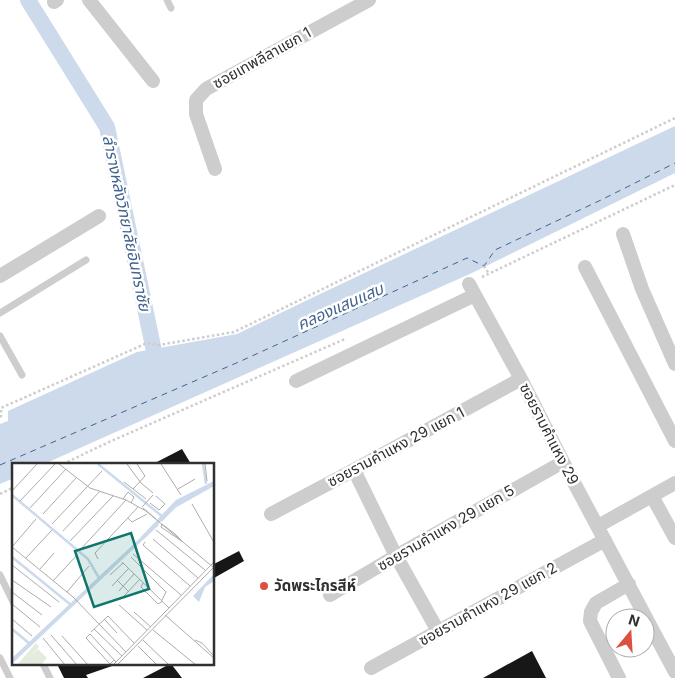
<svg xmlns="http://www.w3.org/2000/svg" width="675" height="678" font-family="Inter,'Noto Sans Thai',sans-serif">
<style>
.water{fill:#cddaeb}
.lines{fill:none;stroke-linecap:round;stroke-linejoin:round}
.canal{stroke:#cddaeb;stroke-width:16}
.ferry{stroke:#42638e;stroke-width:1;stroke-dasharray:6 5;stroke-linecap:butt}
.building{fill:#171717}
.path{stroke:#cdcdcd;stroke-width:2.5;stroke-dasharray:2.5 2.5;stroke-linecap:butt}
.lane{stroke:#cdcdcd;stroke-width:7}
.street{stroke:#cdcdcd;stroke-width:14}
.poi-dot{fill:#db503f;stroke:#fff;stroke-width:2}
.labels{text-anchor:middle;stroke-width:5;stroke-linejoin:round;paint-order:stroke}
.street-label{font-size:15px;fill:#303030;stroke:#fff}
.poi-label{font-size:15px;font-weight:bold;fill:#303030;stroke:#fff;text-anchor:start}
.water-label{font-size:16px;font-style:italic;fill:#42638e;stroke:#fff}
.inset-river{fill:none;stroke:#cddaeb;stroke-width:2.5}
.inset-road{fill:none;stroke:#acacac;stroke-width:1}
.view{fill:#0f766e;fill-opacity:0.15;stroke:#0f766e;stroke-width:2.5}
.inset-edge{fill:none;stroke:#303030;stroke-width:2.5}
</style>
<rect width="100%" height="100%" fill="#fff"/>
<!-- water -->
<path class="water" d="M675 126V173L472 273 44 464H14V478L0 484V424L8 421V411L137 352 237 334 318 295Z"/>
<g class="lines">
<!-- canal -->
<path class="canal" d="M28 0 107 127 158 370"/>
<!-- ferry -->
<path class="ferry" d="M0 465 241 361 467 258 484 266 495 250 601 200 675 163"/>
</g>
<!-- building -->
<path class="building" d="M182 449 191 464H153Z
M239 551 244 561 214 578V564Z
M532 651 546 678H483Z
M57 664H111L112 666 86 675 88 678H64Z
M168 665H172L182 678H143Z"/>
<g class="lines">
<!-- path -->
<path class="path" d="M484 266 489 274
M482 277 675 185
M0 417 1 416V408L147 343 159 345 234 332 675 118
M63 464 109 442 345 339
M0 494 14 487"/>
<!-- lane -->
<path class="lane" d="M167 0 171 8
M0 313 86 260
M0 336 22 375
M0 575 14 604
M0 658 10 678
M43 664 50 678"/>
<!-- street -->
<path class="street" d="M89 0 153 81
M54 2 57 0
M215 169 196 114V100L206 89 369 0
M623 234 642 289 675 364
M585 267 675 441
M0 276 99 216
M469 284 521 379 563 462 675 672
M296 381 475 295
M354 470 396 556 438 631
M652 496 675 538
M271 514 354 470 521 379
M598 526 675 483
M330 595 396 556 563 462
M371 668 605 540
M619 678 590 621 591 612 596 603 629 584"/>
</g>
<!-- markers -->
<circle class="poi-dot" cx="264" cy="586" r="5"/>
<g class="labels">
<!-- street labels -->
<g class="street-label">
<text transform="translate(262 58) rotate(-29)" y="5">ซอยเทพลีลาแยก 1</text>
<text transform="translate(549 434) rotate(63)" y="5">ซอยรามคำแหง 29</text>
<text transform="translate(396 447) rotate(-28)" y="5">ซอยรามคำแหง 29 แยก 1</text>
<text transform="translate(446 528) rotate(-30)" y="5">ซอยรามคำแหง 29 แยก 5</text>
<text transform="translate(488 604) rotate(-29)" y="5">ซอยรามคำแหง 29 แยก 2</text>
</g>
<!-- poi labels -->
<g class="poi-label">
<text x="274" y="591">วัดพระไกรสีห์</text>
</g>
<!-- water labels -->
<g class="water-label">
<text transform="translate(127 223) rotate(78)" y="6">ลำรางหลังวิทยาลัยอินทราชัย</text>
<text transform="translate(340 306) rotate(-24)" y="6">คลองแสนแสบ</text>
</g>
</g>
<!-- overview -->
<g transform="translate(12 463)">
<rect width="202" height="202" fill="#fff"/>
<path d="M24 180 27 184 19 192 26 186 35 195 29 202H5Z" fill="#e4ecdf"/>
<path d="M202 18V23L163 45 0 200V195L126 77 164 37ZM202 111V118L193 124 187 139 181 133Z" fill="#cddaeb"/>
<path class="inset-river" d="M86 1 151 54M191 1 194 21M0 32 76 96 87 115M149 58 167 39 203 21M0 94 59 142M0 166 18 181M0 199 146 61"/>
<path class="inset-road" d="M47 1 78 25 114 37 134 48 202 105M115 1 129 20 141 30M149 1 169 32M193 1 195 18M112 19 134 36M121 26 133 13 125 1M166 26 183 16M0 28 25 1M111 36 116 29 122 34 119 40M8 38 43 1M138 40 147 47 153 41 144 33M180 41 203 81M130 44 141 32M18 45 54 6M131 45 144 56M31 51 64 15M116 55 120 59 135 51M40 61 90 8M150 61 163 71 171 79 149 64ZM144 67 193 107M51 68 88 28M141 76 186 115M58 78 101 33M133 79 131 82 178 123M0 84 61 134 114 189M0 84 24 56M68 87 114 37M121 91 169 132M119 94 154 129 150 137M14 95 40 67M86 96 83 90 126 44M110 99 157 145M0 102 47 139M28 106 42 90M98 112 111 100M0 117 39 144M105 117 117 129M41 118 65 92M131 120 129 124 146 141 151 138M100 123 117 105M107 128 122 111M0 129 30 152M55 129 77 103M112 133 128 116M0 141 28 164M107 142 135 167M122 149 139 164M153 152 203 196M0 156 20 173M92 156 105 170M82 166 110 193M141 167 184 202M79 169 96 153 122 180M39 172 65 202M50 173 76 202M31 175 53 202M131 177 157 202M183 177 190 180 202 193M126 183 145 202M102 197 98 201 74 175 78 171 104 199M101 202 203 98M105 202 203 103"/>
<path class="view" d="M119 70 137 126 82 144 63 88Z"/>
<rect width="202" height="202" class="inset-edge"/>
</g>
<!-- north arrow -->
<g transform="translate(630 633) rotate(18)"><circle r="24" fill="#ffffff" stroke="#acacac"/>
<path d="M0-4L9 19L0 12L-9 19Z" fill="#db503f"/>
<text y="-8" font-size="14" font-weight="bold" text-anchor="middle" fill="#303030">N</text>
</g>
</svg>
